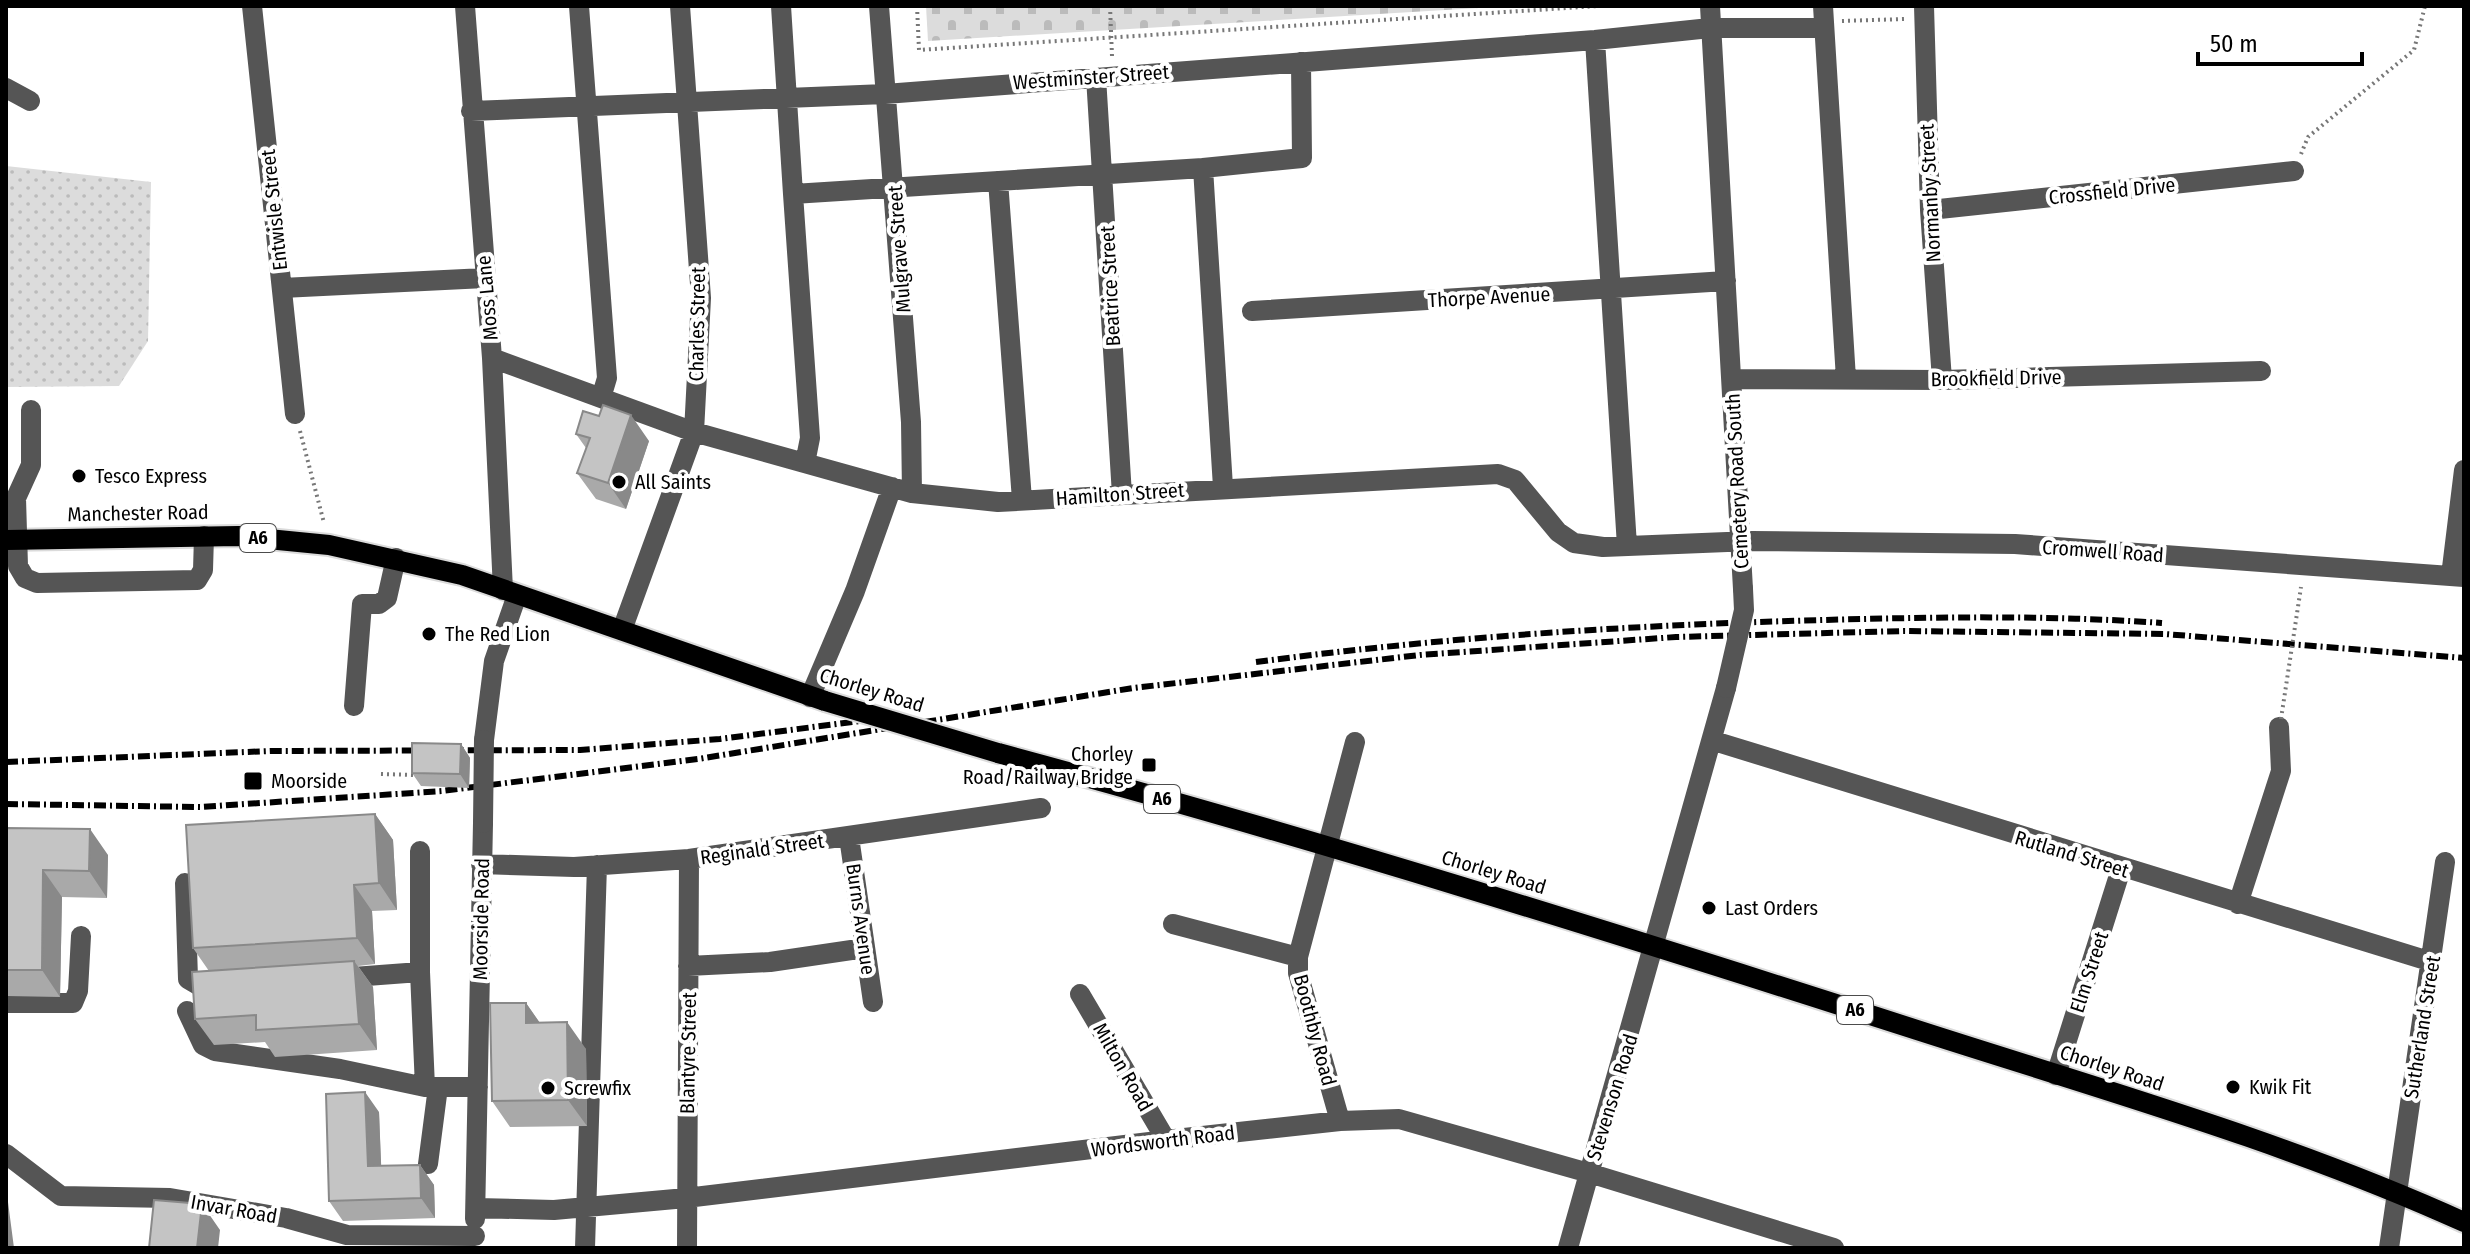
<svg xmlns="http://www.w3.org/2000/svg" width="2470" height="1254" font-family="'Fira Sans Condensed',sans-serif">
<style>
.cemetery{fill:url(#cemetery-stones)}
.park{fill:url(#park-dots)}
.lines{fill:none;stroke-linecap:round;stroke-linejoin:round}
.major-casing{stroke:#dbdbdb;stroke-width:24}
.path{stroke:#777;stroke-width:4;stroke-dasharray:2 4;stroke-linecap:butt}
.minor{stroke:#555;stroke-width:20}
.major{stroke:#000;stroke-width:20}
.rail{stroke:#000;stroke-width:6;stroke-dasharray:12 4 2 4;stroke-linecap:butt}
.major-bridge-casing{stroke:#dbdbdb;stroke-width:24;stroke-linecap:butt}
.path-bridge{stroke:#777;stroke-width:4;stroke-dasharray:2 4;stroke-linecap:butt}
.minor-bridge{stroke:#555;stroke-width:20}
.major-bridge{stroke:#000;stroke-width:20}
.wall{fill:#a9a9a9}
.shaded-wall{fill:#898989}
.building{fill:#c4c4c4;stroke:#898989;stroke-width:2}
.poi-dot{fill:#000;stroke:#fff;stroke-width:3}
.labels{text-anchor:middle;stroke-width:8;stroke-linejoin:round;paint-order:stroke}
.shield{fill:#fff;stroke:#4c4c4c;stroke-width:2}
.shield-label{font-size:18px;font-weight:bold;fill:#000}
.street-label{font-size:20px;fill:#000;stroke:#fff}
.poi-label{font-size:20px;fill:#000;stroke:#fff;text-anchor:start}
</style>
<defs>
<pattern id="cemetery-stones" width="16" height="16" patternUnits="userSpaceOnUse" patternTransform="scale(2)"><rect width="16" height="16" fill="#dcdcdc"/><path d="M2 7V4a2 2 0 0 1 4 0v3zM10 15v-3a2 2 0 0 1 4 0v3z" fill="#bbb"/></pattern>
<pattern id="park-dots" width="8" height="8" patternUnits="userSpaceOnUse" patternTransform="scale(2)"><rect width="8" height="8" fill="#dcdcdc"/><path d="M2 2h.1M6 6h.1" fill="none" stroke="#bbb" stroke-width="1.8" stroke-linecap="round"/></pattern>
</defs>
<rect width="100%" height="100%" fill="#fff"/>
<!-- cemetery -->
<path class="cemetery" d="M926 6H1512L928 41Z"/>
<!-- park -->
<path class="park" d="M6 166 151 182 148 341 119 386 6 387Z"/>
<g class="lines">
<defs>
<path id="major" d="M6 540 238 536 329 545 462 575 825 701
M998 753C1307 836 1612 932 1917 1030 2100 1089 2288 1142 2464 1222"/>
</defs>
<!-- major casing -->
<use href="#major" class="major-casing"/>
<!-- path -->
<path class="path" d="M917 6 919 50 1598 6
M1110 6 1112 56
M1842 21 1905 19
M2301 154 2308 137 2414 50 2425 6
M300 431 324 523
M381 774 415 775"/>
<!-- minor -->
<path class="minor" d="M252 6 295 414
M465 6 492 358 503 590
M579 6 607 378 601 398
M781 6 793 194 1203 168 1223 487
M879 6 911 422 912 493
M1710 6 1743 589
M1823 6 1846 379
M1924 6 1930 210 1942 380
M1595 40 1627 546
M1096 77 1122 495
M6 88 30 101
M471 111 885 94 1595 40 1710 28H1824
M1203 168 1302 158 1301 62
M998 181 1022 500
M793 194 810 438 805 463
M1930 210 2294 171
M282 288 485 278
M1252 311 1726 281
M492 358 694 432 912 493 998 502 1498 474 1515 480 1558 532 1574 543 1603 547 1752 541 2015 544 2464 577
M1732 379 1942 380 2261 371
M31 410V465L16 498 18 566 25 578 37 583 197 580 203 570 204 536
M2451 576 2464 470
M622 630 694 432 701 298 680 6
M810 697 855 591 892 487
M354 706 362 604H379L387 598 396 558
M484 740 494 661 517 595
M1714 741 2432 962
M849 837 873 1002
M420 851V972L425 1087H478
M481 864 574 867 689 859 1041 808
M185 883 188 979 200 986 220 985
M2238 904 2281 771 2279 727
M1173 924 1298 957
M688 966 770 962 865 948
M340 978 420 972
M1080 994 1166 1140
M6 1003H73L78 991 81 936
M187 1011 203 1045 215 1051 340 1069 425 1087
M2056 1075 2121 869
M1340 1121 1298 973V957L1355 742
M6 1154 61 1196 170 1198 286 1218 347 1235 475 1236
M428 1164 438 1087
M476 1208 554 1210 686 1198 1166 1140 1340 1121 1399 1119 1589 1173 1834 1248
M475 1219 483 823
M585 1248 597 865
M687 1248 689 859
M1568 1248 1726 688
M2389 1248 2445 862"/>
<!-- major -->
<use href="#major" class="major"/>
<!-- rail -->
<path class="rail" d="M1256 662C1444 637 1633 625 1823 620 1935 617 2049 615 2162 623
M6 762 270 751 580 750 720 739 860 721
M6 804 200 807 442 791 698 759 1133 688 1420 655 1676 637 1904 631 2165 634 2464 658"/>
<defs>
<path id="major-bridge" d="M825 701 998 753"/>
</defs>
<!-- major-bridge casing -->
<use href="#major-bridge" class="major-bridge-casing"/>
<!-- path-bridge -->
<path class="path-bridge" d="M2281 719 2301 587"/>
<!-- minor-bridge -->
<path class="minor-bridge" d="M1726 688 1744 610 1743 589
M483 823 484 740"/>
<!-- major-bridge -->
<use href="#major-bridge" class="major-bridge"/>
</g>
<!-- wall -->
<path class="wall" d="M576 434 649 441 626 509 596 499 577 473 586 448Z
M461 744 470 758 469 788 421 786 412 773Z
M375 814 393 840 397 910 372 911 375 964 358 966 373 987 377 1050 275 1057 265 1042 214 1045 195 1019 209 971 193 948Z
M6 828 108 855 107 898 62 897 60 997 6 996Z
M526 1003 540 1023 586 1049 587 1126 510 1127 492 1101Z
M379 1112 381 1166 420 1165 434 1185 435 1218 343 1221 329 1201Z"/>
<!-- shaded-wall -->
<path class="shaded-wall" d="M631 415 649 441 626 509 608 483Z
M461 744 470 758 469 788 460 774Z
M375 814 393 840 397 910 379 883Z
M90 829 108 855 107 898 89 871Z
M43 870 62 897 60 997 42 970Z
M354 885 372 911 375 964 357 938Z
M354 961 373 987 377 1050 359 1024Z
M526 1003 544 1029 526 1023Z
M567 1022 586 1049 587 1126 568 1100Z
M365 1092 379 1112 382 1186 368 1166Z
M420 1165 434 1185 435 1218 421 1198Z
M6 1199 8 1202 14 1248H6Z
M202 1204 220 1230 218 1248H197Z"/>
<!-- building -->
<path class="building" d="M603 405 631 415 608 483 577 473 590 438 576 434 583 411 599 416Z
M412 743 461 744 460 774 412 773Z
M375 814 379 883 354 885 357 938 193 948 186 825Z
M6 828 90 829 89 871 43 870 42 970H6Z
M354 961 359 1024 256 1030V1015L195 1019 192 972Z
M490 1003H526V1023L567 1022 568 1100 492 1101Z
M365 1092 368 1166 420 1165 421 1198 329 1201 326 1094Z
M154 1200 202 1204 197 1248H149Z"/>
<!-- markers -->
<g class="poi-dot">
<circle cx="79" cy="476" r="8"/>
<circle cx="619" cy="482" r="8"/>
<circle cx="429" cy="634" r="8"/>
<rect x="1141" y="757" width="16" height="16" rx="4"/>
<rect x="243" y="771" width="20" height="20" rx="4"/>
<circle cx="1709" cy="908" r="8"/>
<circle cx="2233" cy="1087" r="8"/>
<circle cx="548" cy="1088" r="8"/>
</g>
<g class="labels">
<!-- shield labels -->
<g class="shield">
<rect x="240" y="524" width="36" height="28" rx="6"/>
<rect x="1144" y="785" width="36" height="28" rx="6"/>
<rect x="1837" y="996" width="36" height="28" rx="6"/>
</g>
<g class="shield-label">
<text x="258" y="544">A6</text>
<text x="1162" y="805">A6</text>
<text x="1855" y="1016">A6</text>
</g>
<!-- street labels -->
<g class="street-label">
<text transform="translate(1091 77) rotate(-4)" y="7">Westminster Street</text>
<text transform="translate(2112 191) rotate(-6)" y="7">Crossfield Drive</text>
<text transform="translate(1930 193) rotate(-93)" y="7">Normanby Street</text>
<text transform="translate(274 210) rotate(-96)" y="7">Entwisle Street</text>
<text transform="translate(899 249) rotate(-94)" y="7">Mulgrave Street</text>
<text transform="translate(1110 286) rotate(-93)" y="7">Beatrice Street</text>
<text transform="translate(1489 297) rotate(-3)" y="7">Thorpe Avenue</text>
<text transform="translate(487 298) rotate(-95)" y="7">Moss Lane</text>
<text transform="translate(697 324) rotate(-89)" y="7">Charles Street</text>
<text transform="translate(1996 378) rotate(-1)" y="7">Brookfield Drive</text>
<text transform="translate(1737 481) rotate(-93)" y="7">Cemetery Road South</text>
<text transform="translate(1120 494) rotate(-4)" y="7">Hamilton Street</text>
<text transform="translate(138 513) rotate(-1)" y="7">Manchester Road</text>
<text transform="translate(2103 551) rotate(4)" y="7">Cromwell Road</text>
<text transform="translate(872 690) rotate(17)" y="7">Chorley Road</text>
<text transform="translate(762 849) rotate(-8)" y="7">Reginald Street</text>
<text transform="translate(2072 854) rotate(17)" y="7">Rutland Street</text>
<text transform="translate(1494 872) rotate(17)" y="7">Chorley Road</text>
<text transform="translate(481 919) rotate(-89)" y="7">Moorside Road</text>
<text transform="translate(861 919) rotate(82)" y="7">Burns Avenue</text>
<text transform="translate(2089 972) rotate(-72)" y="7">Elm Street</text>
<text transform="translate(2422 1027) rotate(-81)" y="7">Sutherland Street</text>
<text transform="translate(1315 1030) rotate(75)" y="7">Boothby Road</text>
<text transform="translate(688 1053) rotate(-89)" y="7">Blantyre Street</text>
<text transform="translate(1123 1067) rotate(60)" y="7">Milton Road</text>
<text transform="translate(2112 1068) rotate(18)" y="7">Chorley Road</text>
<text transform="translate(1612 1097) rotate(-73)" y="7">Stevenson Road</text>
<text transform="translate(1163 1141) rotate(-7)" y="7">Wordsworth Road</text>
<text transform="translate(234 1209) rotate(10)" y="7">Invar Road</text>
</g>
<!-- poi labels -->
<g class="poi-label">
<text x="95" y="483">Tesco Express</text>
<text x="635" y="489">All Saints</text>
<text x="445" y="641">The Red Lion</text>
<text x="1133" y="761" text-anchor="end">Chorley<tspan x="1133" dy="23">Road/Railway Bridge</tspan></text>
<text x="271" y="788">Moorside</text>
<text x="1725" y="915">Last Orders</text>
<text x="2249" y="1094">Kwik Fit</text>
<text x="564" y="1095">Screwfix</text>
</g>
</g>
<!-- border -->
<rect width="2470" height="1254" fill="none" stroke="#000000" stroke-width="16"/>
<!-- scale -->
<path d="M2198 52v12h164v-12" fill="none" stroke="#000000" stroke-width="4"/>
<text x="2210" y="52" font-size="24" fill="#000000" stroke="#ffffff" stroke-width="6" paint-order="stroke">50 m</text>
</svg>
